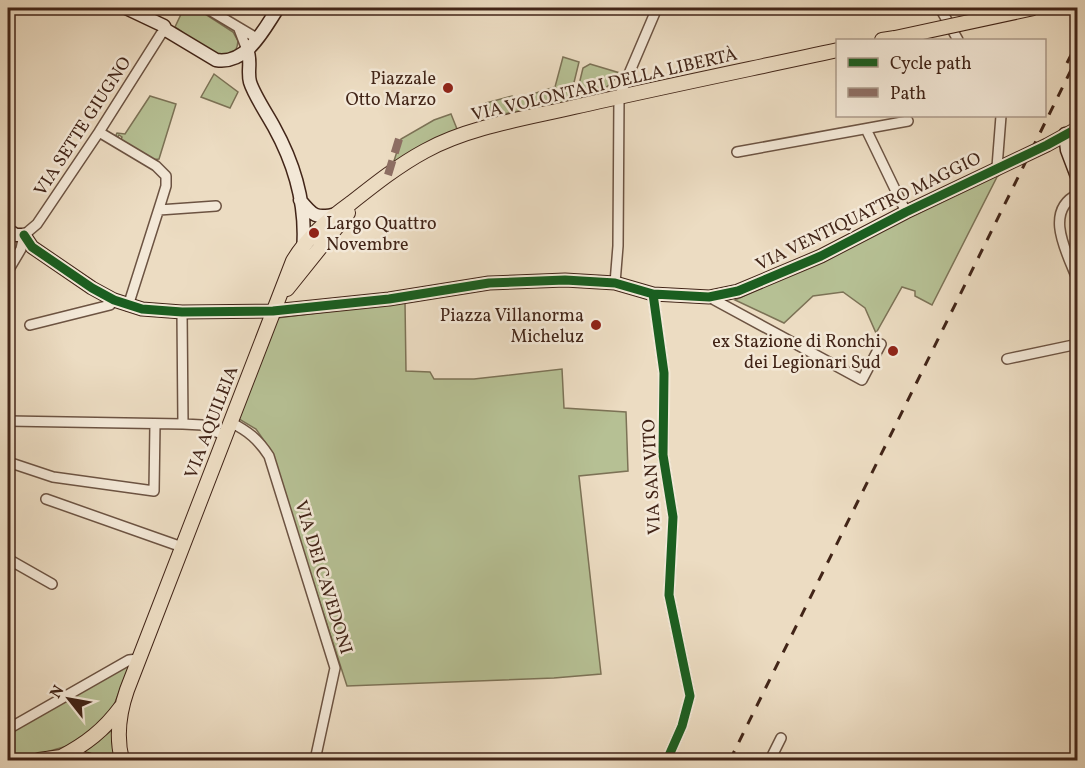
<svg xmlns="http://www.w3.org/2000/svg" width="1085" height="768" font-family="Vollkorn,serif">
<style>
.green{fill:#b6c094;stroke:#7c7256;stroke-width:1.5}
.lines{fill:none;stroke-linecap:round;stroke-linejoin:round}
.street-casing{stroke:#6c5342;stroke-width:12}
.secondary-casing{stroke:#422518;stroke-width:15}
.primary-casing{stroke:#422518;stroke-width:16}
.street{stroke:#f3e8d7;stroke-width:9}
.secondary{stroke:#f3e8d7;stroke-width:12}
.primary{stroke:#ecdcc2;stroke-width:14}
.rail{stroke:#422518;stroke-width:3;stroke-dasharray:10 10;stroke-linecap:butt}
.primary-bridge-casing{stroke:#422518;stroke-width:16;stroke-linecap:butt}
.primary-bridge{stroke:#ecdcc2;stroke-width:14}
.quiet{stroke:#8d6e63;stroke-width:8;stroke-dasharray:15 8;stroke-linecap:butt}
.cycleway-casing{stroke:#f3e8d7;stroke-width:13}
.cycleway{stroke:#1b5e20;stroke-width:9}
.poi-dot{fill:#8f2418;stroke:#f3e8d7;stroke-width:2}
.labels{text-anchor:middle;stroke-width:5;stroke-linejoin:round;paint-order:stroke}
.poi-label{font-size:18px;fill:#422518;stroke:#f3e8d7;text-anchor:end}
.street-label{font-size:18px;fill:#422518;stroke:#f3e8d7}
</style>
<rect width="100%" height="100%" fill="#ecdcc2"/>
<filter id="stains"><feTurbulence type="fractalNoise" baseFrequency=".00333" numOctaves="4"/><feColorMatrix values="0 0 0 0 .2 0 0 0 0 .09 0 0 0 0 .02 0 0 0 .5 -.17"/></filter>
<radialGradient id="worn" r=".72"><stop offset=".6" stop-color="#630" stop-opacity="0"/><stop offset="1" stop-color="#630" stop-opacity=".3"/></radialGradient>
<!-- green -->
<path class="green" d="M184 8H196L233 32 238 41C235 77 188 35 175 27Z
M563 57 579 62 569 103 528 113 519 111 498 115 492 113 488 108 486 103 512 96 517 99 555 87Z
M590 64 620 73C608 89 595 97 575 101L583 68Z
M214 74 238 92 230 108 201 97Z
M150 96 176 104 159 159 151 160 121 140 122 137 119 135 117 138 116 135 117 133 125 134Z
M451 114 457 129 393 164 401 139 434 120Z
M1007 169 997 177 932 305 915 296V291L902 287 876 333 865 308 843 292 813 296 784 323 735 300 861 241Z
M405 302 406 371 430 372 434 379H474L562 369 564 408 626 412 628 471 579 476 601 674 554 678 347 686 270 449 256 429 239 419 277 318Z
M124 667H129L112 710 78 743 18 760H8V734Z
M111 731 113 733 117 760H101L83 755V752Z"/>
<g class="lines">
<defs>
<path id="street" d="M206 8 258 39
M940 8 958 40
M515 9 516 8
M239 29 247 50
M866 129 906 212
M99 132 156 166 166 176V186L162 199 128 306
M737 152 908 121
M997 167 1001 116
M1078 194C1042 211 1068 255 1078 281
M159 210 216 206
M8 271 21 249 24 235 37 224 99 132 161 34 166 30
M615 283 618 246 619 97 657 8
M653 294 664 373 663 455 673 517 669 595 690 696 682 726 667 760
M709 297 862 380 881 344
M182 312 183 424
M30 325 110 305 114 300
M1007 359 1078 344
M8 421 183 424 202 425 225 436
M230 422C248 431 258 439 269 456L335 668 315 760
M8 462 53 477 154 491 155 424
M46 499 182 547
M8 559 52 584
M8 729 129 660 138 659
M770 760 781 738"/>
<path id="secondary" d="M126 8 164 26 166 30 216 60C247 65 264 29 278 8
M247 50C252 60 247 71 250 82 254 95 267 114 274 127 295 165 307 207 303 251
M1065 134 1067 150 1078 179
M300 200C313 216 316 219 337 214
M8 230 16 235H24L32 247 92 288 114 300 142 309 182 312 273 311 389 299 489 283 565 280 615 283 653 294 709 297 738 291 821 256 906 212 1047 145 1078 128"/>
<path id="primary" d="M882 40 895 38
M287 289 348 213
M61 757C86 744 104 730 121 707
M39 760 61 757 88 760
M122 760C116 737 119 713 127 690L293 261C307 237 329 219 351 203 375 184 399 165 425 151 468 127 527 118 574 107 662 87 750 69 838 50"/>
</defs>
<!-- street casing -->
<use href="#street" class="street-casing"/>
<!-- secondary casing -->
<use href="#secondary" class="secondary-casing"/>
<!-- primary casing -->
<use href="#primary" class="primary-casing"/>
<!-- street -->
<use href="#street" class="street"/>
<!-- secondary -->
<use href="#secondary" class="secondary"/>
<!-- primary -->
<use href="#primary" class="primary"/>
<!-- rail -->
<path class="rail" d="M1067 63 1078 41
M730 760 1078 56"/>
<defs>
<path id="primary-bridge" d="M895 38 1034 8"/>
</defs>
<!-- primary-bridge casing -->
<use href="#primary-bridge" class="primary-bridge-casing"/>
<!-- primary-bridge -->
<use href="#primary-bridge" class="primary-bridge"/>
<!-- quiet -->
<path class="quiet" d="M388 175 399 139"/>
<defs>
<path id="cycleway" d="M24 235 32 247 92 288 114 300 142 309 182 312 273 311 389 299 489 283 565 280 615 283 653 294 709 297 738 291 821 256 906 212 1047 145 1078 128
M653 294 664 373 663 455 673 517 669 595 690 696 682 726 667 760"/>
</defs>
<!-- cycleway casing -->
<use href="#cycleway" class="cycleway-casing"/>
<!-- cycleway -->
<use href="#cycleway" class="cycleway"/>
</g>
<!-- markers -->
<g class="poi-dot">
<circle cx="448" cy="88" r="6"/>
<circle cx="314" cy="233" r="6"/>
<circle cx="596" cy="325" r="6"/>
<circle cx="893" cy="351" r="6"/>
</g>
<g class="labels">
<!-- poi labels -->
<g class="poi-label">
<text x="436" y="84">Piazzale<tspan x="436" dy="21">Otto Marzo</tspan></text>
<text x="326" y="229" text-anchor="start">Largo Quattro<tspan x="326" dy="21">Novembre</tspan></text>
<text x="584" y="321">Piazza Villanorma<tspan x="584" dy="21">Micheluz</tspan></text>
<text x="881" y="347">ex Stazione di Ronchi<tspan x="881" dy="21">dei Legionari Sud</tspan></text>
</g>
<!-- street labels -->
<g class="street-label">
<text transform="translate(604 84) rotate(-13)" y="6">VIA VOLONTARI DELLA LIBERTÀ</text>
<text transform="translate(82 126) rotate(-57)" y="6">VIA SETTE GIUGNO</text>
<text transform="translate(868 211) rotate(-26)" y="6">VIA VENTIQUATTRO MAGGIO</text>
<text transform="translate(211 422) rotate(-69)" y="6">VIA AQUILEIA</text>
<text transform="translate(651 477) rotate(-93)" y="6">VIA SAN VITO</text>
<text transform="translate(324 577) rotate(73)" y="6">VIA DEI CAVEDONI</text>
</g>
</g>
<!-- margin -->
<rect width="1085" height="768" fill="none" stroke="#ecdcc2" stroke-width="30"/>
<rect x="9" y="9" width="1067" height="750" fill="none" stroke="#422518" stroke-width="3"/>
<rect x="15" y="15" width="1055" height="738" fill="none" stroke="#422518" stroke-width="1.5"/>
<!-- legend -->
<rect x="836" y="39" width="210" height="78" fill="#f3e8d7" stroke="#ac9a8b" stroke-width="1.5"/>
<rect x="848" y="58" width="30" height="9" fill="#1b5e20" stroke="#ac9a8b" stroke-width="1.5"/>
<text x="890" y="69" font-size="18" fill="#422518">Cycle path</text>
<rect x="848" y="88" width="30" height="9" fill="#8d6e63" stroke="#ac9a8b" stroke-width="1.5"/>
<text x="890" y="99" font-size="18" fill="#422518">Path</text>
<!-- north arrow -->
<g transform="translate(69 699) rotate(301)" stroke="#f3e8d7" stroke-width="4.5" paint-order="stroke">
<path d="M0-4.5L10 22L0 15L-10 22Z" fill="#422518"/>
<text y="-9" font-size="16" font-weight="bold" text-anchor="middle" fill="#422518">N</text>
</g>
<rect width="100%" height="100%" filter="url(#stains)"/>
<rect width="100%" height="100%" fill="url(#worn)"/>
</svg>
